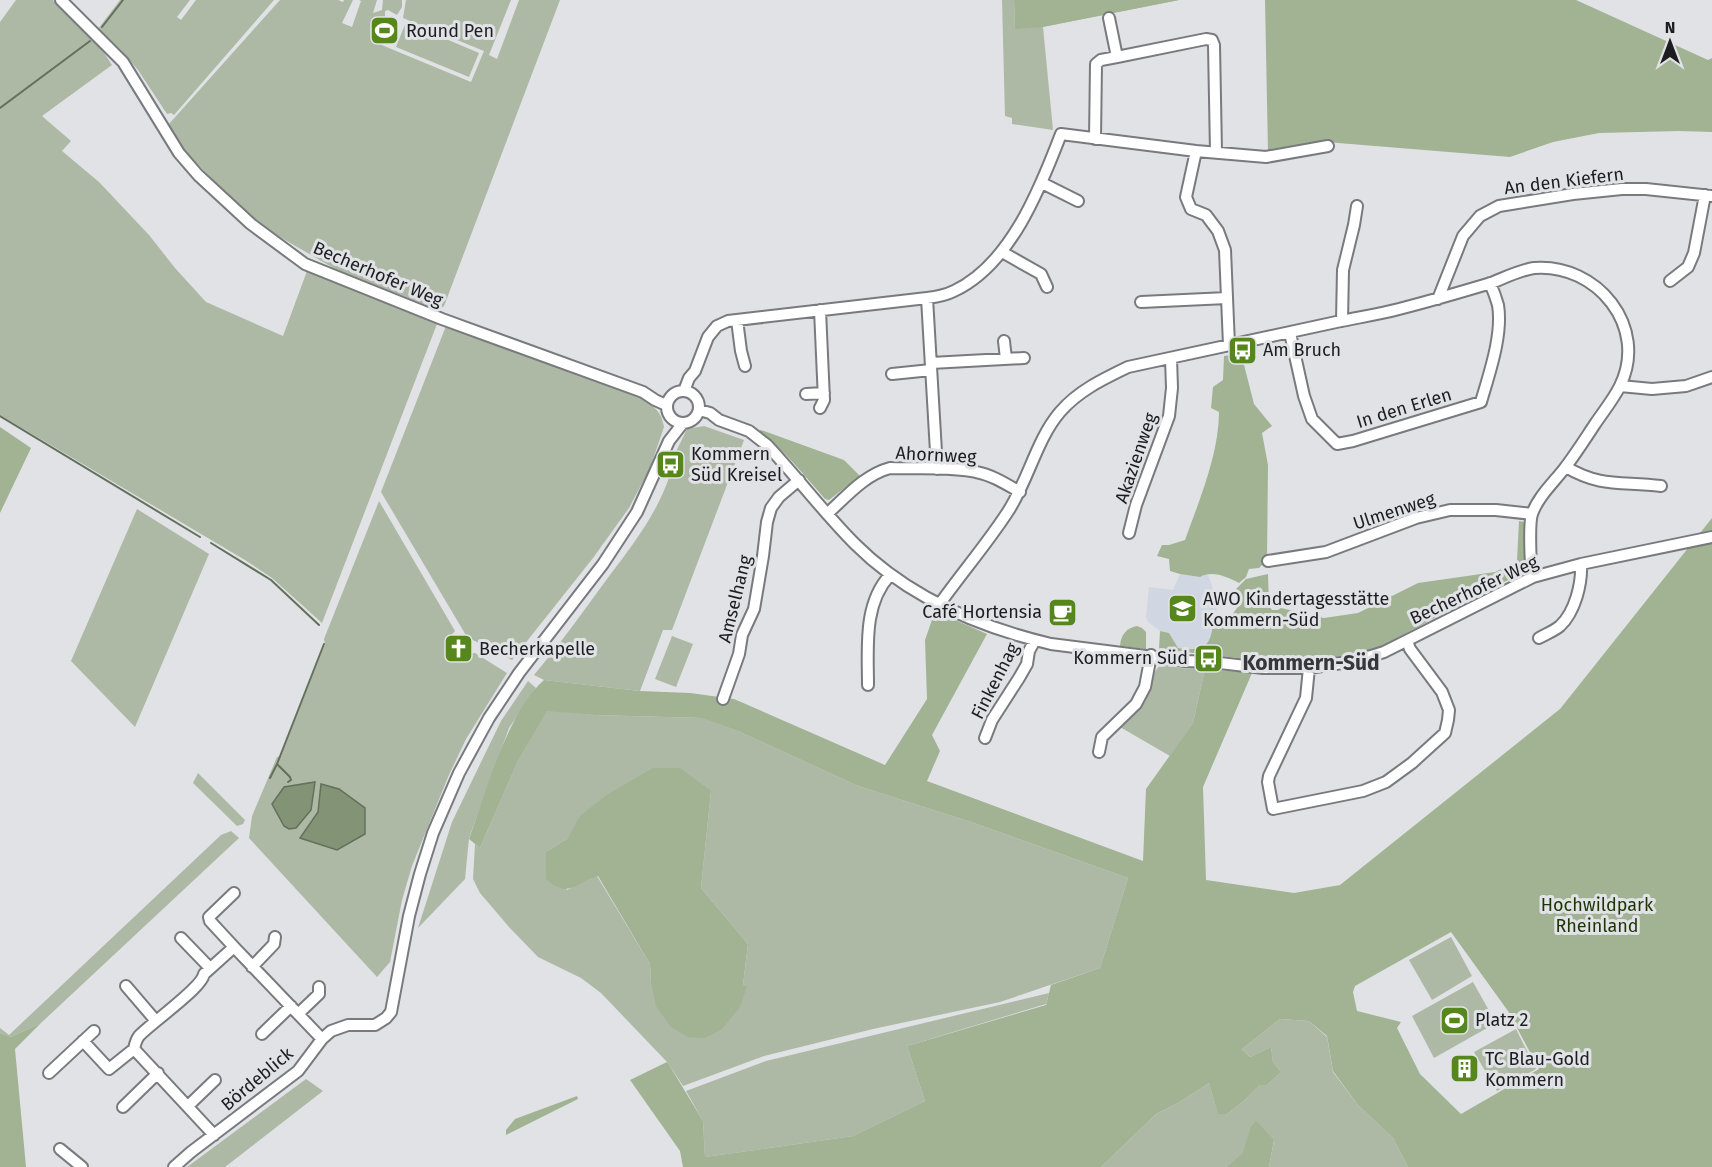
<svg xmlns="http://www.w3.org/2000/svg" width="1712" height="1167" font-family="'Fira Sans',sans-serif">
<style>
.built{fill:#d0d7e2}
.green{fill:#adb9a4;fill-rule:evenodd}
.forest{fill:#a1b393;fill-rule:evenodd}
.water{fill:#829475;stroke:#63705b;stroke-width:1.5}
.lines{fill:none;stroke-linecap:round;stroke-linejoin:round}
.stream{stroke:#63705b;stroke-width:2}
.minor-casing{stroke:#787a7e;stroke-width:14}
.minor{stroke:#fff;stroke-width:10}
.labels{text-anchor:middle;stroke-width:6;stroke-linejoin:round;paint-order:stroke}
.poi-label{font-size:18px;fill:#1c1d1f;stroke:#e0e2e6;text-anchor:start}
.street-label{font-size:18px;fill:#1c1d1f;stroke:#e0e2e6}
.park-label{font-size:18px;fill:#1d3403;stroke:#e0e2e6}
.quarter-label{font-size:21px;font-weight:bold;fill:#35373a;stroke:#e0e2e6}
</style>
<rect width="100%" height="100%" fill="#e0e2e6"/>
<!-- built -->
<path class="built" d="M1180 574 1200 577 1206 574 1209 577 1217 601 1215 634 1202 652 1178 648 1169 633 1160 631 1148 622 1146 617 1149 587 1173 590Z"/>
<!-- green -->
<path class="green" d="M16 0H53L102 50 112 65 42 116 71 141 62 151 99 182 149 235 175 268 206 302 283 336 307 271 437 324 322 623 272 578 245 560 0 415V22Z
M120 0H190L177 17 181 20 196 0H274L174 115 171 113 167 114 138 70 121 50 98 29Z
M280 0H338L343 2 344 0H353L342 23 352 27 361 1 359 0H377L373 13 382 10 383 0H402V7L397 15 388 10 385 11V18L376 21 374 28 380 20 390 21 395 26 394 36 389 41H381L375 36 373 29 372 41 471 82 484 51 403 18 406 0H511L489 55 497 59 519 0H560L444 306 439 310 337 270 254 222 185 151 169 124Z
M1002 0H1014L1015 29 1035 0H1179L1043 27 1053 130 1012 124V118L1005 116Z
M406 22 479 53 469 77 396 47Z
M446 326 652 402 651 405C659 411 662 416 664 427L650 468 629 508 593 558 512 660 467 637 381 492Z
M704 426 744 440 672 630H663L640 691 544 680 534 675C560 644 583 612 607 579 634 543 662 508 673 464L671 462 687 429Z
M379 501 455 631 445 642 453 655 475 653 507 673 466 739 448 777 412 866 402 900 390 962 377 977 249 838 252 816 277 757 281 756 325 644 324 639Z
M137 509 209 554 135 727 71 661Z
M672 636 693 644 676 687 655 679Z
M1164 664 1180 668 1205 669 1193 723 1170 756 1120 727C1128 719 1138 711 1145 702 1152 690 1150 668 1164 664Z
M528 681 536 688 509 728 469 838 465 879 418 928 452 822 501 721Z
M547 710 594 715 703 718 740 732 858 786 971 822 1128 878 1100 968 1000 1002 873 1029 764 1056 683 1086 668 1063 601 993 581 978 538 957 509 927 480 893 473 879 475 844 480 848 518 761ZM711 791 701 888 748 944 743 985 746 986 651 982 650 964 597 876 567 890 546 852 568 838Z
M198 773 245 820 243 824 237 826 193 783Z
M231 831 239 838 41 1023 11 1037 0 1033V1028L9 1035 221 835Z
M1451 937 1472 976 1432 1000 1409 960Z
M1473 982 1496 1023 1434 1058 1412 1016Z
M1049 993 1046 1004 907 1046 925 1101 853 1136 705 1157 703 1121 686 1091 766 1061Z
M1280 1019 1309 1021 1327 1037 1333 1072 1358 1105 1393 1138 1408 1167H1269L1274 1141 1250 1128 1244 1153 1226 1167H1101L1156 1114 1178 1103 1209 1083 1218 1113 1226 1115 1246 1099 1260 1085H1267L1281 1072 1273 1062 1271 1047 1250 1057 1242 1049Z
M1516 1029 1536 1069 1497 1091 1474 1052Z
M306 1079 323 1091 225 1167H187Z"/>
<!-- forest -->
<path class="forest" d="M1014 0H1179L1042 27 1015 29Z
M1265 0H1576L1708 60 1712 58V132L1679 131 1599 133 1553 142 1510 157 1326 142 1268 152Z
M1241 353 1254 404 1272 426 1262 433 1268 465 1267 560 1259 568 1249 569 1246 577 1239 583C1227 577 1213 570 1200 577L1180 574 1170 571 1169 559 1157 556 1162 545H1169L1185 540C1199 501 1219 454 1219 412L1211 408 1213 387 1223 380 1224 356Z
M0 427 31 448 0 513Z
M761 430 844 460 860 476 829 500 825 499C804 475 785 451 759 431Z
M1712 518V1167H1408L1393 1138 1358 1105 1333 1071 1327 1036 1309 1021 1280 1019 1242 1049 1250 1057 1271 1047 1273 1062 1281 1072 1267 1085H1260L1246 1099 1226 1115 1218 1114 1209 1083 1178 1103 1156 1114 1101 1167H683L680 1151 630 1080 667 1062 668 1063 703 1121 705 1157 853 1136 925 1101 907 1046 1046 1005 1051 985 1100 968 1128 878 971 822 858 786 740 732 702 718 594 715 547 711 518 761 480 848 469 839C486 792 507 713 544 680L640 691 690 693 734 699 885 765 927 699 925 640 935 611 987 634 932 735 940 751 927 781 1143 861 1146 789 1193 723 1205 669 1252 673 1203 787 1206 880 1294 893 1340 885 1560 709ZM1451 932 1508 1011 1539 1069 1461 1114 1420 1074 1397 1028 1401 1022 1357 1011 1353 992 1355 986Z
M1519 521 1528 523 1526 572 1493 587 1380 647 1354 656 1314 661H1265L1159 649 1160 631 1169 633 1178 648C1201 651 1210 650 1213 624L1228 620 1237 608 1234 591 1246 579 1268 574 1269 606 1272 610H1278L1281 608 1324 618 1358 613 1418 583 1495 572 1517 561Z
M1137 626 1142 628 1146 632V649L1120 646C1121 635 1126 628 1137 626Z
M653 768H680L711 791 701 888 748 944 743 985 747 986 740 1007 722 1029 705 1038 688 1037 671 1027 656 1006 651 982 650 964 598 876C574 885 568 898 546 879V852L568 838 580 816 608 794Z
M41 1023 15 1049 26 1167H0V1033L11 1037Z
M577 1096 578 1099 506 1135V1130L515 1119Z
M1256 1121 1274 1140 1269 1167H1226L1243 1153 1250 1128Z"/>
<!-- water -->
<path class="water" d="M315 782 311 810 296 828 289 829 284 826 272 804 284 787Z
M321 784 339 789 365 808V834L337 850 300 838 318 812Z"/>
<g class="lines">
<!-- stream -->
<path class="stream" d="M102 27 123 0
M0 108 90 41
M0 416 200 537
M211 543 271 580 319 625
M278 765 290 777 291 780 288 782
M270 778 277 764 324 644"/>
<defs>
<path id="minor" d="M61 0 123 62 179 153 198 175 251 224 305 264 442 319 643 392 655 400 666 405
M1109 18 1117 57
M1095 139 1096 64 1101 60 1117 57 1206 39 1212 40 1214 45 1216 152
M1196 151 1186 197 1191 209 1206 215 1218 231 1225 250 1229 345
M1042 183 1078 201
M1002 252 1041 274 1047 287
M1670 281 1688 267 1694 253 1705 195
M927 298 937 469
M1438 299 1463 236 1480 216 1499 206 1573 194 1622 189H1646L1712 196
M1141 302 1227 298
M820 310 824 400 820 408
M737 320 741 351 745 366
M1342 321 1343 270 1354 225 1357 206
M1290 333 1304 396 1312 419 1337 444 1353 441 1481 402C1489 374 1503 335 1498 305 1496 298 1493 290 1490 283
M1004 341 1006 359
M931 363 1024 358
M892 374 931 370
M1620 386 1652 389 1686 386 1712 377
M667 407a16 16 0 1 1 32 0a16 16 0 1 1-32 0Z
M684 391 689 378 695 371 708 337 717 326 728 321 927 298C936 297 946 295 954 291 1010 265 1040 189 1061 134L1196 151 1266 157 1328 146
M806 394 824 393
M699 410 710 413 719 420 749 431 767 445C797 477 824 513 855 544 908 597 979 627 1051 644L1185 661 1211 662 1263 668H1309L1355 661 1384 652 1533 577 1581 564 1712 537
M1566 467C1601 488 1623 481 1661 486
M827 514C846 497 864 475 890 468 917 469 950 466 976 472 992 475 1006 484 1020 492
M1129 533 1136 505 1169 416 1172 388 1171 358
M1268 561 1326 552 1416 518 1450 510H1496L1532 514
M939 605C961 574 986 545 1007 513 1028 482 1036 440 1060 412 1078 391 1103 379 1128 367 1199 351 1270 336 1341 321 1361 317 1380 314 1399 309 1430 301 1461 292 1491 283 1504 278 1520 270 1534 268 1597 263 1649 327 1620 386 1613 400 1603 412 1595 424 1585 439 1575 455 1564 469 1553 483 1538 497 1532 514 1529 523 1530 567 1533 577
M1539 638C1546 634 1554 631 1560 626 1575 612 1582 584 1581 564
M1309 668 1306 698 1269 776 1268 782 1273 809 1363 791 1386 782 1412 763 1445 733 1448 720 1449 710 1442 692 1410 649 1407 641
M868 685C868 648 863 604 890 575
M723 699 739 654 742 635 754 609 763 556 767 522 771 508 779 497 799 480
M985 738 992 720 1019 678 1027 664 1029 651 1035 640
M1099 752 1102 737 1136 704 1145 687 1151 655
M181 938 210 968
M234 947 210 921 209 917 234 893
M252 967 274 944 275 937
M126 986 156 1021
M298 1014 319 994V987
M262 1034 291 1006
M83 1041 109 1069 134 1049
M49 1073 94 1031
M188 1106 215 1080
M123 1107 158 1073
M214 1135 134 1049C135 1044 136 1040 139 1036 151 1023 202 988 204 974L234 947 322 1039
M60 1149 82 1167
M174 1167 191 1152 298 1071 322 1039 331 1031 348 1025H375L386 1018 391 1012 409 916 420 874 433 833 459 773 489 718 519 673 603 564 637 512 669 441 683 423"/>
</defs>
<!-- minor casing -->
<use href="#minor" class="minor-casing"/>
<!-- minor -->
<use href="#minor" class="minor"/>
</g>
<!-- icons -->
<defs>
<symbol id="stadium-square" viewBox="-11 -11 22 22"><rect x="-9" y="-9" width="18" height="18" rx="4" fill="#55871c" stroke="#e0e2e6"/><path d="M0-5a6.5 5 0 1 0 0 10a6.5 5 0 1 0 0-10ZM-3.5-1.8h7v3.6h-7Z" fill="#fff"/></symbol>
<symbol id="bus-square" viewBox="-11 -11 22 22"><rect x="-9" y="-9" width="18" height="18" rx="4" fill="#55871c" stroke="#e0e2e6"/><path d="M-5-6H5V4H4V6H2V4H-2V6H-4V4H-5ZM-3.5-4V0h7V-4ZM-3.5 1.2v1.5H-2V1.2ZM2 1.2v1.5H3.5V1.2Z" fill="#fff"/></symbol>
<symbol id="school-square" viewBox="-11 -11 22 22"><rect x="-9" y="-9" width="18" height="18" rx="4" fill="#55871c" stroke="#e0e2e6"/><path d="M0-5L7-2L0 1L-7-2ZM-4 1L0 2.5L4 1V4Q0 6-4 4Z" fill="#fff"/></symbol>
<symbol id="cafe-square" viewBox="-11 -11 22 22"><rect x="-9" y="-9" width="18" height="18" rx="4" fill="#55871c" stroke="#e0e2e6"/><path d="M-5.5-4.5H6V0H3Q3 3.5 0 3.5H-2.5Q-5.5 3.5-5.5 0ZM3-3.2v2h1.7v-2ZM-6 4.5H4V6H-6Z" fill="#fff"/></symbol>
<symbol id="church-square" viewBox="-11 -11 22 22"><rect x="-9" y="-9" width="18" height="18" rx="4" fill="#55871c" stroke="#e0e2e6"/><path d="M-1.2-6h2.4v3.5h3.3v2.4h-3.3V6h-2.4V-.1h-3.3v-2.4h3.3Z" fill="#fff"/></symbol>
<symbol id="building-square" viewBox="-11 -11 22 22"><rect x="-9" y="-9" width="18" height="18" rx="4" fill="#55871c" stroke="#e0e2e6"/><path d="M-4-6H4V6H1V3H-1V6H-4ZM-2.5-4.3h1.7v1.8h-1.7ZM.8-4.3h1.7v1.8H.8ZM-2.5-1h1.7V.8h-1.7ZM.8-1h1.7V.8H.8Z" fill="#fff"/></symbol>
</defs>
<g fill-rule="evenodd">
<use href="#stadium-square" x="368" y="14" width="33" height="33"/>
<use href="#bus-square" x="1226" y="334" width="33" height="33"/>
<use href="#bus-square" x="654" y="448" width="33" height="33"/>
<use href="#school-square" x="1166" y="592" width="33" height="33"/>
<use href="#cafe-square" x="1046" y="596" width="33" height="33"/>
<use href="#church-square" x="442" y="632" width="33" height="33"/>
<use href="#bus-square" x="1192" y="642" width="33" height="33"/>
<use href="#stadium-square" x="1438" y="1004" width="33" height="33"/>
<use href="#building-square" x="1448" y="1052" width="33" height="33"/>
</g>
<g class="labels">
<!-- poi labels -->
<g class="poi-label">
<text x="406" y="37">Round Pen</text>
<text x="1263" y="356">Am Bruch</text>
<text x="691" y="460">Kommern<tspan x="691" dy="21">Süd Kreisel</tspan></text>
<text x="1203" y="605">AWO Kindertagesstätte<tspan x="1203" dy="21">Kommern-Süd</tspan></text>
<text x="1042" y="618" text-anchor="end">Café Hortensia</text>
<text x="479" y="655">Becherkapelle</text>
<text x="1188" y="664" text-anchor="end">Kommern Süd</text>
<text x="1475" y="1026">Platz 2</text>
<text x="1485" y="1065">TC Blau-Gold<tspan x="1485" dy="21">Kommern</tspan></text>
</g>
<!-- street labels -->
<g class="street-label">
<text transform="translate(1564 181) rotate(-7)" y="6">An den Kiefern</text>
<text transform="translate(378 274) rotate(23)" y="6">Becherhofer Weg</text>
<text transform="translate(1404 408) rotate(-17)" y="6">In den Erlen</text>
<text transform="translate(936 455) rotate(3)" y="6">Ahornweg</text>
<text transform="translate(1136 458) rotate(-71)" y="6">Akazienweg</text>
<text transform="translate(1394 511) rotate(-18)" y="6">Ulmenweg</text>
<text transform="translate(1474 590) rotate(-25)" y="6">Becherhofer Weg</text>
<text transform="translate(735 599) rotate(-76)" y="6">Amselhang</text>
<text transform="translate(995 681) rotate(-63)" y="6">Finkenhag</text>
<text transform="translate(257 1079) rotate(-40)" y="6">Bördeblick</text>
</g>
<!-- park labels -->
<g class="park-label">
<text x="1597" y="911">Hochwildpark<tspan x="1597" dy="21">Rheinland</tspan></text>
</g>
<!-- quarter labels -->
<g class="quarter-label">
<text x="1311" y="670">Kommern-Süd</text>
</g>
</g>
<!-- north arrow -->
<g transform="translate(1670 42)" stroke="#e0e2e6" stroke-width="4.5" paint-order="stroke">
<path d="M0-4.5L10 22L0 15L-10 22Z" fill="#1c1d1f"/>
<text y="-9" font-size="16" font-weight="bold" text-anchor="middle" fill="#1c1d1f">N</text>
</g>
</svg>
